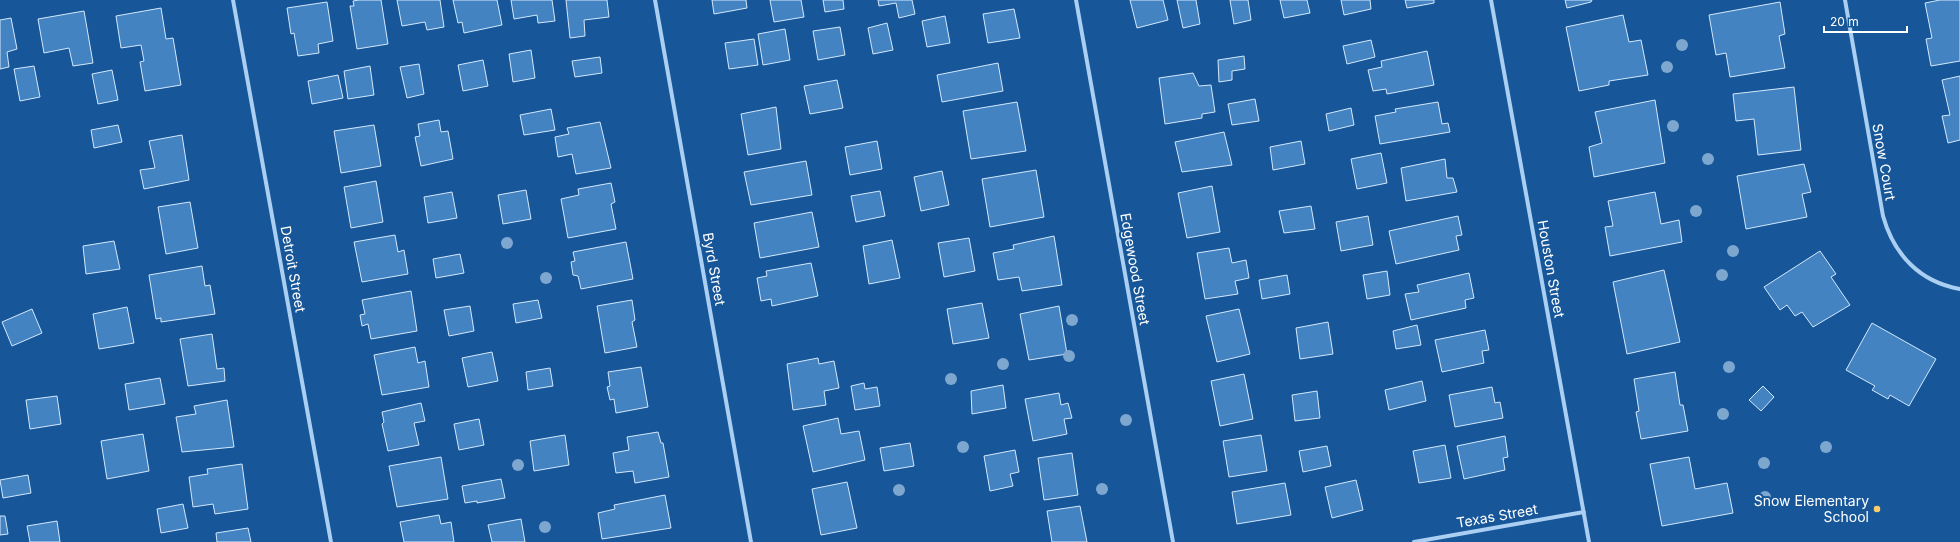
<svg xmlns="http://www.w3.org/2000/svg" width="1960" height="542" font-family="Inter,sans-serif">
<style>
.building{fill:#4483c2;stroke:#d3e8fc}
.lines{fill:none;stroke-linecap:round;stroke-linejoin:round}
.minor{stroke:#abcff2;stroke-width:4}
.tree{fill:#7ea7cf}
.poi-dot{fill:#ffcc6c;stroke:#175799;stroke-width:1.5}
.labels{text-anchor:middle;stroke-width:4;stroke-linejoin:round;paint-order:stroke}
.street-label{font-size:14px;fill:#fff;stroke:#175799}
.poi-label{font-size:14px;fill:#fff;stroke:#175799;text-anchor:end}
</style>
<rect width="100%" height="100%" fill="#175799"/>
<!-- building -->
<path class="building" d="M359 0H381L388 44 357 49 350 6H354L353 1Z
M397 0H440L444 27 427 30 425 22 402 26Z
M453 0H497L502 25 464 33 462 22 458 23Z
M511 0H552L555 21 538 23 537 15 514 19Z
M566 0H607L609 17 584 20 585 36 570 38Z
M712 0H746L747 8 714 14Z
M770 0H801L804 17 774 22Z
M823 0H843L844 9 825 12Z
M878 0H912L915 14 899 18 896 3 879 6Z
M1130 0H1163L1168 20 1137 28Z
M1177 0H1196L1200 24 1183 28Z
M1230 0H1248L1251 20 1234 24Z
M1280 0H1307L1310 13 1284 18Z
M1341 0H1370L1371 9 1344 15Z
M1405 0H1434V3L1407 8Z
M1565 0H1592L1591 2 1567 8Z
M1940 0H1960V61L1931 66 1926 39 1932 38 1925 3Z
M327 2 333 41 318 44 319 53 298 56 294 33 291 34 287 8Z
M1780 2 1785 34 1779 36 1785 68 1730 77 1726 53 1716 55 1709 15Z
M161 8 166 39 173 38 181 85 145 91 140 62 144 61 141 45 121 48 116 16Z
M1014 9 1020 38 988 43 983 14Z
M84 11 93 63 73 66 69 48 44 53 38 19Z
M1623 15 1629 42 1641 40 1648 75 1609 81V85L1579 91 1566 27Z
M945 16 950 43 927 47 922 21Z
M11 18 17 49 7 52 9 67 0 69V20Z
M887 23 893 50 873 54 868 28Z
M840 27 845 55 818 60 813 31Z
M785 29 790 60 763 65 758 34Z
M754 39 758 65 729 69 725 43Z
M1371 40 1375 57 1347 64 1343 46Z
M531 50 535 78 513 82 509 54Z
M1427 51 1434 85 1387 94 1386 89 1373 91 1368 70 1382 67 1381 61Z
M1244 56 1245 69 1232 71V80L1219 82 1218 60Z
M600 57 602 73 575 77 572 61Z
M483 60 488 86 463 91 458 65Z
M998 63 1003 91 942 102 937 75Z
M419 64 424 94 407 98 400 67Z
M34 66 40 97 20 101 14 69Z
M370 66 374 95 348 99 344 71Z
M112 70 118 100 98 104 92 74Z
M1193 73 1199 86 1211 85 1215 112 1202 114V118L1165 124 1159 78Z
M338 75 343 98 312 104 308 81Z
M1960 76V140L1948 143 1942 116 1950 115 1942 80Z
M837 80 843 108 810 114 804 86Z
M1794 87 1801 150 1758 155 1754 119 1736 121 1733 94Z
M1255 99 1259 121 1232 125 1228 104Z
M1655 100 1665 163 1594 177 1589 147 1602 143 1595 112Z
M1017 102 1026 151 971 159 963 111Z
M1438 102 1442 124 1448 123 1450 132 1380 144 1375 116 1396 112 1395 109Z
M776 107 781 149 748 155 741 114Z
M1351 108 1354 125 1329 131 1326 114Z
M551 109 555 130 524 135 520 115Z
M439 120 441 132 448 131 453 159 421 166 415 137 420 136 418 124Z
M600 122 611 168 576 174 572 154 558 157 555 137 569 134 567 128Z
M118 125 122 142 94 148 91 130Z
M374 125 381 166 341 173 334 131Z
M1224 132 1232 165 1182 172 1175 142Z
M182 135 189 180 144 189 140 170 155 168 149 141Z
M877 141 882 169 850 175 845 147Z
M1301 141 1305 164 1273 170 1270 147Z
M1381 153 1387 183 1357 189 1351 159Z
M1445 159 1447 178H1453L1457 192 1406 201 1401 168Z
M806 161 812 195 751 205 744 172Z
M1804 164 1811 192 1802 194 1807 217 1746 229 1737 176Z
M1036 170 1044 217 990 227 982 179Z
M942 171 949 205 921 211 914 177Z
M376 181 383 222 351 228 344 187Z
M611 183 615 202 611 204 616 229 568 238 561 199 579 195 578 189Z
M1212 186 1220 232 1187 238 1178 193Z
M526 190 531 219 503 224 498 195Z
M880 191 885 216 856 222 851 196Z
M452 192 457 218 428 223 424 197Z
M1655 192 1661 224 1679 220 1682 242 1610 256 1605 227 1613 226 1608 201Z
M190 202 198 248 166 254 158 207Z
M1311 206 1315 229 1284 233 1279 211Z
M812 212 819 247 760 258 754 223Z
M1368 216 1373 245 1341 251 1336 222Z
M1458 216 1462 235 1456 236 1459 250 1396 264 1389 231Z
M395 235 398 252 404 250 408 274 362 282 354 242Z
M1054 236 1062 285 1022 291 1019 277 998 280 993 253 1014 249 1013 245Z
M969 238 975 271 944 277 938 243Z
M892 240 900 278 869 284 863 246Z
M114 241 120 269 86 274 83 246Z
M626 242 633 279 581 289 578 276 573 275 571 262 575 261 573 252Z
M1229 248 1232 263 1246 260 1249 278 1235 281 1238 294 1205 299 1197 253Z
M1820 251 1836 274 1831 277 1850 305 1813 327 1802 312 1795 316 1787 305 1780 310 1764 287Z
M460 254 464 273 436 278 433 259Z
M811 263 818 296 772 306 771 299 761 301 757 278 767 276 766 271Z
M202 266 205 286 210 285 215 314 161 322V318L156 319 149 275Z
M1664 270 1680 342 1627 354 1613 282Z
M1387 271 1390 295 1367 299 1363 275Z
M1469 273 1474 298 1465 300 1466 308 1411 320 1405 294 1419 292 1417 285Z
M1287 275 1290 294 1262 299 1259 280Z
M411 291 417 331 371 339 368 324 362 326 360 315 365 314 362 300Z
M538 300 542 318 516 323 513 304Z
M632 300 635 320 632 322 637 347 605 353 597 306Z
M982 303 989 338 953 344 947 309Z
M470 306 474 331 449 336 444 310Z
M1059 306 1067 354 1029 360 1020 314Z
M127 307 134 343 99 349 93 314Z
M32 309 42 333 12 346 2 322Z
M1239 309 1250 354 1217 362 1206 316Z
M1328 322 1333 354 1300 359 1296 328Z
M1872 323 1936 359 1909 406 1890 395 1888 399 1872 390 1875 386 1846 370Z
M1417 325 1421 345 1396 349 1393 331Z
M1485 330 1489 350 1482 351 1484 363 1442 372 1435 340Z
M212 334 217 369 224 368 225 381 188 386 180 339Z
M415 347 418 363 425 361 429 387 382 395 374 355Z
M492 352 498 381 468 387 462 358Z
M818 358 819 364 834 361 839 388 824 391 826 405 793 410 787 364Z
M641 367 648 407 616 413 614 399 610 400 607 387 610 386 608 372Z
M550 368 553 386 528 390 526 372Z
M1675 372 1680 405H1683L1688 431 1641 439 1636 412 1639 411 1634 379Z
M1244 374 1253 419 1220 426 1211 381Z
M160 378 165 404 129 410 125 384Z
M1422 381 1426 401 1389 410 1385 390Z
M864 383 865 389 877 387 880 406 855 410 851 386Z
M1003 385 1006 408 972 414 971 391Z
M1763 386 1774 397 1761 411 1749 400Z
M1492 387 1495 403 1500 402 1503 418 1455 427 1449 395Z
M1317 391 1320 418 1295 421 1292 395Z
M1059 393 1061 405 1068 403 1072 418 1064 419 1067 434 1033 441 1025 399Z
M57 396 61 424 30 429 26 400Z
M227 400 234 447 182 452 176 417 196 414 194 406Z
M421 403 425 421 414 423 419 445 388 451 382 424 384 422 382 412Z
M838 418 841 434 859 431 865 460 813 472 803 426Z
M479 419 484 445 459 450 454 424Z
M658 432 661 443H663L669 477 635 483 633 471 616 473 613 453 629 450 627 437Z
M143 434 149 471 107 479 101 441Z
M565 435 569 465 534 471 530 441Z
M1261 435 1267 471 1229 477 1223 441Z
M1505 436 1508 457 1503 458 1505 470 1464 479 1457 446Z
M910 443 914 466 884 471 880 448Z
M1445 445 1451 478 1419 483 1413 451Z
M1327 446 1331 466 1303 472 1299 451Z
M1015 450 1019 472 1010 474 1013 486 990 491 984 456Z
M1072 453 1078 495 1044 500 1038 458Z
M441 457 448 499 397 507 389 466Z
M1689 457 1695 489 1727 483 1733 513 1662 526 1650 464Z
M242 464 248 509 215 514 213 504 193 507 189 477 208 474 207 469Z
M28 475 31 493 3 498 0 480Z
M501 479 505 498 477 503V501L465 503 462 486Z
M1356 480 1363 510 1332 518 1325 487Z
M847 482 857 528 821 535 812 489Z
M1285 483 1291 515 1237 524 1232 492Z
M665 495 671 528 602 539 598 513 615 509 614 505Z
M183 504 188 528 161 533 157 509Z
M1080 506 1087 542H1052L1047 511Z
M439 515 441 524 451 522 454 542H404L400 522Z
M0 516H5L8 534 0 535Z
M521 519 525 542H492L488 525Z
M57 521 60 542H30L27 526Z
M248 528 251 542H217L216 533Z"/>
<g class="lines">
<!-- minor -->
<path class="minor" d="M233 0 331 542
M655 0 751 542
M1076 0 1173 542
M1491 0 1589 542
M1845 0 1883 216C1894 255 1920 282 1960 289
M1414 542 1584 512"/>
</g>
<!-- trees -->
<g class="tree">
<circle cx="1682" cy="45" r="6"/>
<circle cx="1667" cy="67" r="6"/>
<circle cx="1673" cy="126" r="6"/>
<circle cx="1708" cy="159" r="6"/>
<circle cx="1696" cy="211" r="6"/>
<circle cx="507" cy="243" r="6"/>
<circle cx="1733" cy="251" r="6"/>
<circle cx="1722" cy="275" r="6"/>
<circle cx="546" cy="278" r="6"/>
<circle cx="1072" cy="320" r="6"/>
<circle cx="1069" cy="356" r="6"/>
<circle cx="1003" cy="364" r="6"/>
<circle cx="1729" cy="367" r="6"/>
<circle cx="951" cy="379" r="6"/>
<circle cx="1723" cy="414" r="6"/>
<circle cx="1126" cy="420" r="6"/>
<circle cx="963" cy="447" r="6"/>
<circle cx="1826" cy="447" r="6"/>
<circle cx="1764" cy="463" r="6"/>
<circle cx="518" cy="465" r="6"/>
<circle cx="1102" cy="489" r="6"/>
<circle cx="899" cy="490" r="6"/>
<circle cx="1765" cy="497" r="6"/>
<circle cx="545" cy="527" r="6"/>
</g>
<!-- markers -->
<circle class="poi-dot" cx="1877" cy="509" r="4"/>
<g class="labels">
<!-- street labels -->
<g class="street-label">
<text transform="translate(1884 162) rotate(80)" y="5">Snow Court</text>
<text transform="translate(293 269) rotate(80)" y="5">Detroit Street</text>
<text transform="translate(714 269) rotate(80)" y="5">Byrd Street</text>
<text transform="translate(1135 269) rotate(80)" y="5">Edgewood Street</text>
<text transform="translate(1551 269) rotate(80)" y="5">Houston Street</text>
<text transform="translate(1497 516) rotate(-10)" y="5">Texas Street</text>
</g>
<!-- poi labels -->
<g class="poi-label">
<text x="1869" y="506">Snow Elementary<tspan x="1869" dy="16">School</tspan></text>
</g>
</g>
<!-- scale -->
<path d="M1824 26v6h83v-6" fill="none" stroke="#ffffff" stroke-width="2"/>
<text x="1830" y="26" font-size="12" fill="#ffffff" stroke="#175799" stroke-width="3" paint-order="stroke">20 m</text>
</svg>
